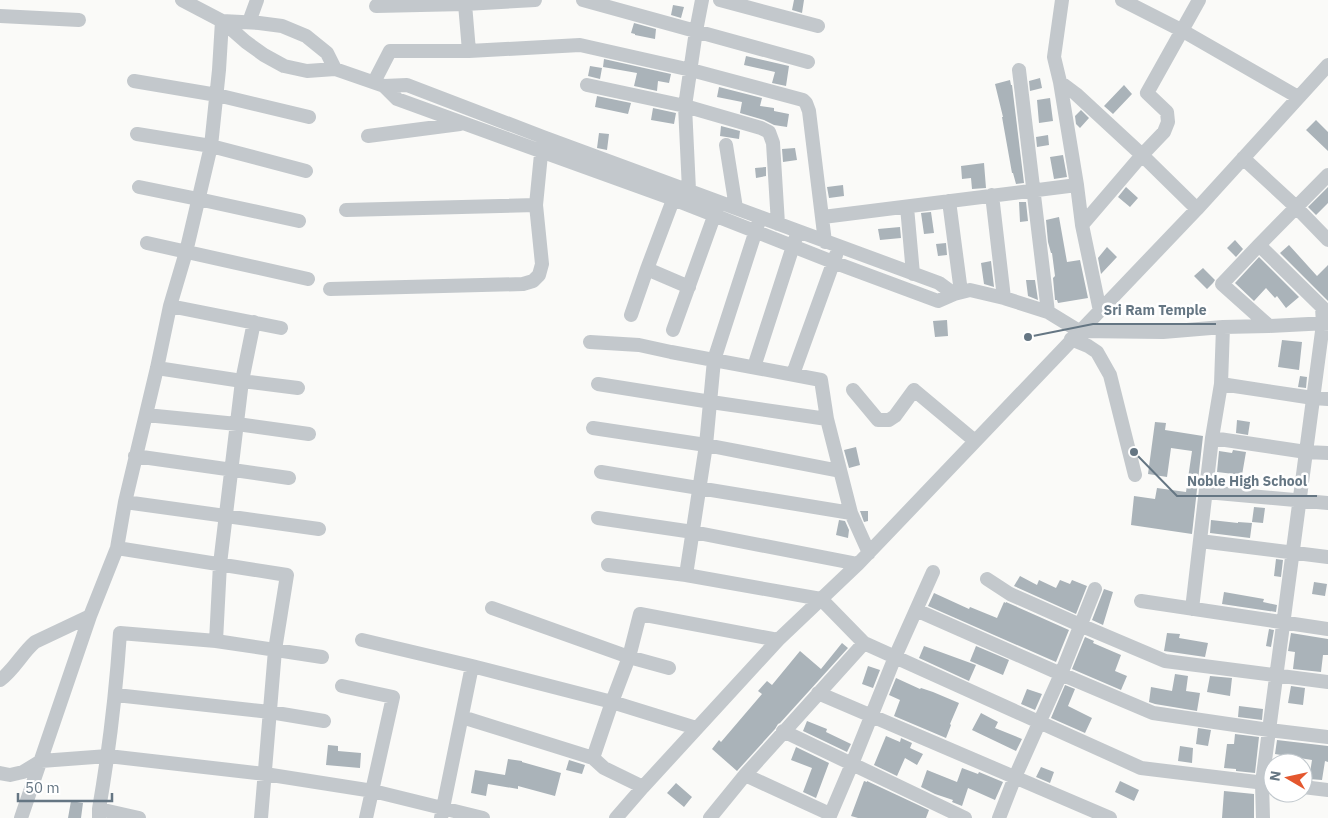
<svg xmlns="http://www.w3.org/2000/svg" width="1328" height="818" font-family="'IBM Plex Sans',sans-serif">
<style>
.building{fill:#aab3b9}
.lines{fill:none;stroke-linecap:round;stroke-linejoin:round}
.minor{stroke:#c3c8cc;stroke-width:14}
.leader{fill:none;stroke:#657683;stroke-width:2}
.callout-dot{fill:#657683;stroke:#fff;stroke-width:2}
.callout-label{font-size:14px;text-anchor:middle;font-weight:bold;fill:#657683;stroke:#fff;stroke-width:5;stroke-linejoin:round;paint-order:stroke}
</style>
<rect width="100%" height="100%" fill="#fafaf8"/>
<!-- building -->
<path class="building" d="M794 0H804L802 13 792 10Z
M673 5 684 7 681 18 671 15Z
M634 23 656 29 655 39 635 35V34L631 33Z
M746 56 789 66 786 86 772 83 775 72 744 65Z
M604 59 671 74 669 83 658 81 657 91 634 86 637 73 603 67Z
M590 66 602 68 600 79 588 76Z
M1040 78 1042 88 1030 91 1029 81Z
M1010 80 1011 85H1012L1024 183 1016 184 1013 173H1012L1002 117H1003L995 84Z
M1124 85 1132 94 1113 114 1104 106Z
M719 87 762 98 760 106 774 108V111L789 114 787 127 774 125 764 120 740 113 742 102 717 97Z
M597 96 631 103 628 114 595 107Z
M1050 98 1053 121 1039 123 1037 100Z
M653 108 676 113 674 124 651 120Z
M1081 110 1089 118 1080 128 1076 124 1075 116Z
M1316 120 1328 132V151L1306 130Z
M721 126 740 131 739 139 720 136Z
M599 133 609 134 607 150 597 148Z
M1048 135 1049 145 1037 147 1036 137Z
M795 148 797 160 783 162 782 149Z
M1063 155 1067 177 1054 179 1050 157Z
M984 163 986 188 972 189 971 178 962 179 961 166Z
M766 167V176L756 178 755 168Z
M843 185 844 196 829 198 827 187Z
M1126 187 1138 198 1130 207 1118 197Z
M1328 187V203L1316 215 1308 207Z
M1019 202H1026L1028 221 1020 222Z
M931 212 934 233 924 234 921 213Z
M1059 217 1067 262 1080 260 1088 298 1058 303 1057 300H1055L1053 278 1055 276 1052 253H1051L1048 242 1046 220Z
M900 227 901 238 880 240 878 229Z
M1235 240 1243 249 1236 257 1227 248Z
M946 243 947 255 938 256 936 244Z
M1289 245 1317 276 1328 265V301L1280 253Z
M1107 247 1117 257 1101 274 1098 258Z
M1259 257 1299 297 1286 308 1277 296 1275 298 1266 288 1254 301 1235 283Z
M991 261 994 287 984 284 981 263Z
M1203 268 1215 280 1213 283 1207 289 1194 276Z
M1026 280H1035L1038 300 1028 296Z
M947 320 948 336 935 337 933 321Z
M1282 340 1302 342 1299 370 1278 367Z
M1300 376 1307 377 1306 388 1298 387Z
M1237 420 1250 422 1248 435 1236 433Z
M1155 422 1166 423 1165 430 1203 436 1192 534 1131 525 1134 496 1155 499 1157 488 1186 492 1192 451 1171 448 1167 477 1148 474Z
M856 447 860 465 849 468 844 450Z
M1233 450 1246 452 1242 475 1217 472 1219 451 1232 453Z
M1254 507 1265 508 1263 523 1252 522Z
M860 511H868V521L864 522Z
M839 520 845 521 849 530 848 538 836 535Z
M1211 520 1238 523V522L1252 523 1250 538 1210 533Z
M1276 559 1283 560 1281 577 1274 576Z
M1020 576 1037 585 1039 580 1056 588 1060 580 1070 584 1072 580 1087 586 1076 614 1014 586Z
M1314 582 1327 584 1325 596 1312 594Z
M1104 589 1113 592 1103 625 1092 620Z
M1224 592 1264 599 1263 602 1277 605 1276 612 1222 604Z
M934 593 969 609 970 607 997 618 1004 602 1006 603V602L1069 630 1056 662 928 606Z
M1269 629 1274 630 1271 647 1266 646Z
M1167 633 1180 634 1179 638 1208 643 1205 657 1164 651Z
M1291 633 1328 639V655H1323L1321 672 1293 669 1295 652 1288 651Z
M1085 637 1094 641 1093 643 1121 655 1115 671 1127 676 1121 690 1072 669Z
M842 643 848 648 780 723 778 724 775 729 737 771 712 749 719 740 721 742 762 694 758 691 767 681 772 685 800 651 821 669Z
M924 646 976 665 969 681 919 658Z
M976 646 1009 660 1003 675 970 661Z
M868 666 880 670 873 688 862 684Z
M1175 674 1188 676 1186 691 1200 693 1197 711 1155 704 1149 702 1151 687 1172 691Z
M1210 676 1232 678 1230 696 1207 692Z
M896 678 920 689 921 688 933 692 959 703 950 724 951 725 946 738 894 716 900 700 889 695Z
M1065 685 1075 689 1068 706 1092 718 1085 733 1051 718Z
M1291 686 1305 688 1303 705 1288 703Z
M1027 689 1042 694 1035 710 1021 704Z
M1239 706 1263 709 1262 720 1238 717Z
M981 713 998 722 995 728 1022 739 1016 751 972 730Z
M807 721 827 729 826 732 851 744 847 752 803 731Z
M1198 728 1211 730 1208 746 1196 744Z
M1235 734 1259 737 1255 773 1236 771V769L1224 768 1227 744H1234Z
M886 736 900 742 901 738 912 743 910 748 923 754 917 765 905 758 897 776 874 765Z
M1277 740 1328 746V762L1325 761 1322 780 1309 779 1312 760 1275 754Z
M328 745 338 746V751L361 753 360 768 326 765Z
M1180 746 1193 748 1192 763 1178 761Z
M796 747 829 763 816 798 803 792 812 768 791 760Z
M508 759 522 761V762L561 773 555 796 518 786V789L488 784 486 796 471 793 475 770 505 775Z
M569 760 585 765 582 774 566 770Z
M1041 767 1054 772 1050 783 1036 777Z
M962 768 978 774 979 772 1003 782 995 800 968 788 962 806 952 802 953 800 935 794 921 787 927 770 957 782Z
M864 781 867 782V781L929 810 926 818H858L851 816Z
M1120 781 1139 790 1134 801 1115 792Z
M676 783 692 797 684 807 667 793Z
M1224 791 1254 794V818H1222Z
M71 801 83 803 81 818H68Z"/>
<g class="lines">
<!-- minor -->
<path class="minor" d="M182 0 222 21 246 42 264 55 284 66 307 71 335 69 384 86 407 85 543 137 939 283 954 294
M464 0 465 4 535 0
M583 0 808 62
M720 0 818 26
M1062 0 1054 57 1060 82 1077 185 1082 225 1100 311
M1122 0 1183 31 1298 97
M376 6 465 4 469 51
M0 16 79 20
M222 21 259 23 282 26 306 36 327 53 335 69
M249 22 257 0
M1019 70 1048 312
M134 81 217 95 309 117
M374 82 390 51H469L580 45 691 70 803 100 806 103 809 111 825 242
M1060 82 1076 94 1142 155 1197 209
M587 85 685 106 761 128 769 132 773 143 778 224
M384 86 397 99 673 199 833 262 938 301 954 294 970 290 1004 298 1048 312 1079 331 1163 332 1223 327 1269 326 1328 323
M137 134 211 146 306 171
M368 136 460 124
M726 145 736 208
M1243 158 1296 207 1328 240
M139 187 198 199 299 221
M689 190 685 106 696 31 702 0
M992 195 1004 298
M949 201 961 292
M907 207 913 274
M346 210 536 205
M823 217 1077 185
M1082 225 1142 155 1164 132 1168 122 1167 112 1147 93 1199 0
M147 243 308 279
M1259 245 1322 307 1323 324 1262 783 1263 818
M647 269 676 192
M330 289 523 284 533 281 539 275 542 264 536 205 542 144
M170 306 281 328
M631 315 647 269 689 287
M254 322 242 381 298 388
M1269 326 1222 284 1259 245 1328 175
M673 330 717 208
M1071 339 1088 346 1097 352 1110 375 1135 475
M590 342 639 345 671 352 821 380 827 419 851 513 869 553
M754 367 796 237
M793 374 836 255
M598 384 711 402 827 419
M1221 384 1313 398 1328 399
M853 390 878 420H889L895 416 914 390 975 441
M146 415 237 424 309 434
M593 428 706 445 840 471
M1212 438 1306 452 1328 453
M135 456 289 478
M601 472 851 513
M1206 492 1328 503
M125 502 319 529
M598 518 693 532 858 564
M1200 541 1328 557
M117 548 287 575 275 650 261 818
M608 565 686 575 821 599 864 643 1141 768 1273 784
M686 575 706 445 714 360 758 224
M987 579 1010 594 1080 625 1165 661 1328 682
M1141 601 1328 629
M492 608 629 657 669 668
M1192 609 1212 438 1221 384 1223 327
M916 610 1061 674 1153 713 1269 730 1328 737
M362 640 472 666 612 702 696 728
M216 641 322 657
M0 680C14 670 22 653 35 642L90 616
M342 686 393 697 366 818
M818 693 1110 818
M116 695 270 712 324 721
M462 717 593 758 604 768 643 787
M783 731 965 818
M593 758 612 702 629 657 640 614 778 640
M0 773 10 775 23 772 41 761 108 756 265 774 373 791 483 818
M745 775 830 814
M1303 787 1328 790
M99 809 139 818
M21 818 90 616 117 548 125 502 157 368 170 306 186 252 211 146 219 70 222 21
M99 818V809C109 751 116 692 120 633L216 641 220 564 242 381 157 368
M441 818 472 666
M616 818 643 787 778 640 858 564 1197 209 1328 65
M710 818 745 775 864 643
M829 818 852 764 895 657 933 572
M999 818 1015 777 1061 674 1095 589"/>
</g>
<!-- callouts -->
<path class="leader" d="M1028 337L1093 324H1216M1134 452L1177 496H1317"/>
<g class="callout-dot">
<circle cx="1028" cy="337" r="5"/>
<circle cx="1134" cy="452" r="5"/>
</g>
<g class="callout-label">
<text x="1155" y="315">Sri Ram Temple</text>
<text x="1247" y="486">Noble High School</text>
</g>
<!-- north arrow -->
<g transform="translate(1288 778) rotate(279)"><circle r="24" fill="#ffffff" stroke="#c1c8cd"/>
<path d="M0-4L9 19L0 12L-9 19Z" fill="#e4572e"/>
<text y="-8" font-size="14" font-weight="bold" text-anchor="middle" fill="#657683">N</text>
</g>
<!-- scale -->
<path d="M18 793v8h94v-8" fill="none" stroke="#657683" stroke-width="2.5"/>
<text x="25" y="793" font-size="15" fill="#657683" stroke="#ffffff" stroke-width="4" paint-order="stroke">50 m</text>
</svg>
